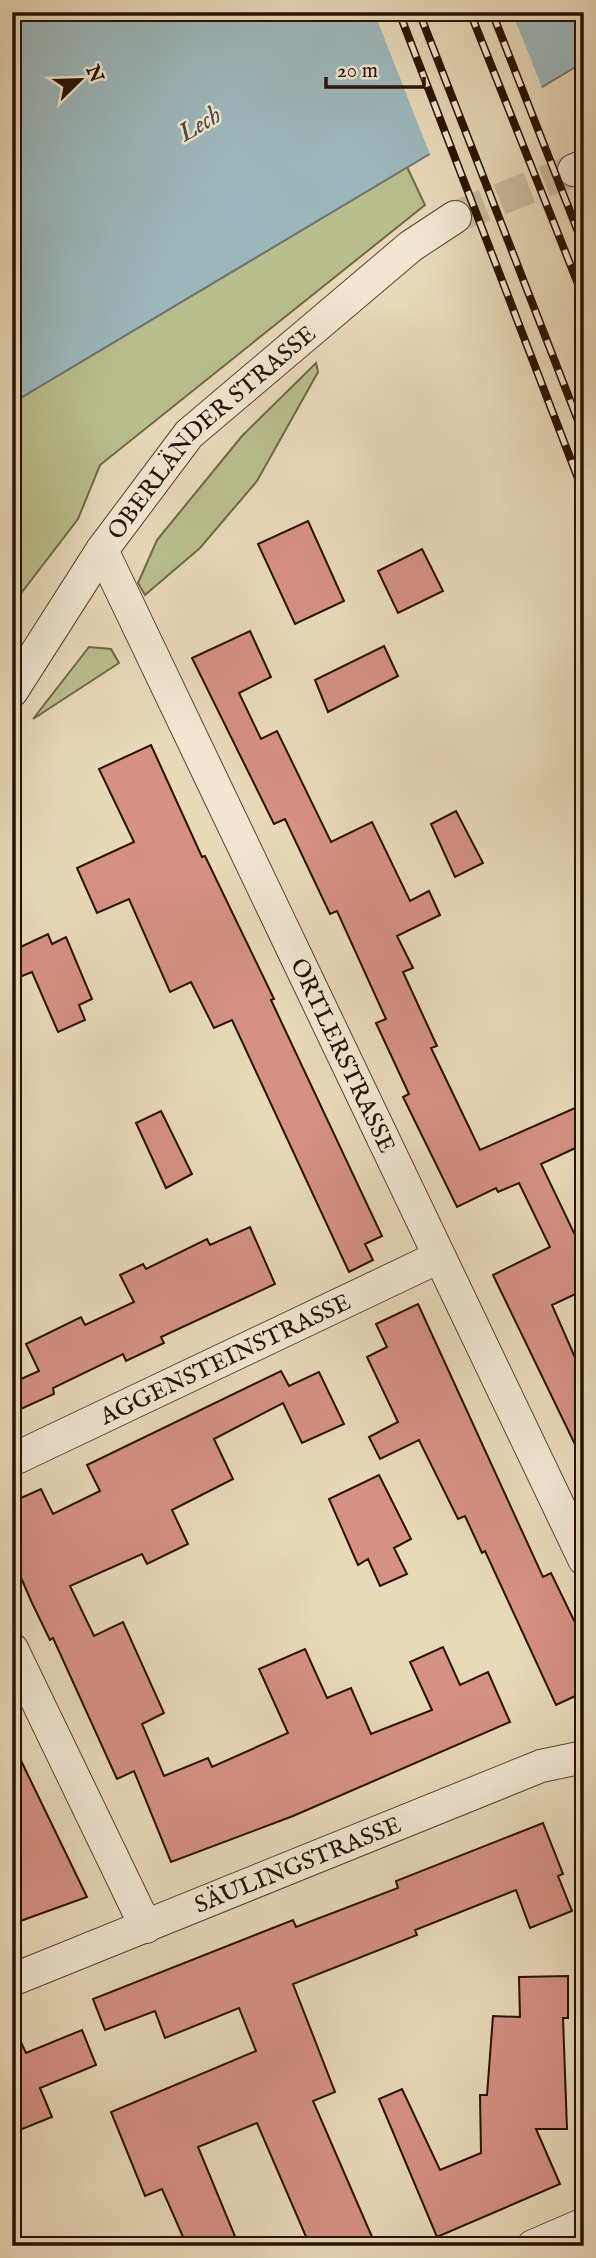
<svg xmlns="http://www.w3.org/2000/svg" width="596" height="2258" font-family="'IM FELL English',serif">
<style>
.green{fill:#b9be8d;stroke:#716847;stroke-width:2}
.water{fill:#9cb7bb;stroke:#6e7571;stroke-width:2}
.pier{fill:#e8d9b9}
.building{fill:#d59184;stroke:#291101;stroke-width:2}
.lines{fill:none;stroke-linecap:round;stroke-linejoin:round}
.street-tunnel{stroke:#cbbb9d;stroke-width:32;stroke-dasharray:32 16;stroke-linecap:butt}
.street-casing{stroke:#59432f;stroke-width:34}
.street{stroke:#f0e6d2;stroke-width:32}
.rail-casing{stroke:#291101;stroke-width:8}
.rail{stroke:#f0e6d2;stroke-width:5;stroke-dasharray:16;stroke-linecap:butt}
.labels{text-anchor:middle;stroke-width:5;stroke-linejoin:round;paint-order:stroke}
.street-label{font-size:24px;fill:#291101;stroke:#f0e6d2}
.water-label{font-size:26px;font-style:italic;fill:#514b42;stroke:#f0e6d2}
</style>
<rect width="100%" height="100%" fill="#e8d9b9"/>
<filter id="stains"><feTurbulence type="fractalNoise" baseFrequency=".00286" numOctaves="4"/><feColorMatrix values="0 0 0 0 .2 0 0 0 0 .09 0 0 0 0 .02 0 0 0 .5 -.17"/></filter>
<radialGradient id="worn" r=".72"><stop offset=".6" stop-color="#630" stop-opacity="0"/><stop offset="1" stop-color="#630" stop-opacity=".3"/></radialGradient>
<!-- green -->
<path class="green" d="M407 167 425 205 100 465 78 519 12 605V403Z
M316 363 318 372 257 481 200 548 145 595 138 583 157 540 242 436Z
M89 647 111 649 119 663 33 719Z"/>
<!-- water -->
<path class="water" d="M12 12H584V62L12 403Z"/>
<!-- pier -->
<path class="pier" d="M374 12H512L543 90 431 157Z"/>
<!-- building -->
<path class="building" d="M308 521 344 601 295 624 258 544Z
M422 549 443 591 398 613 378 571Z
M250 631 271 677 239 693 261 739 277 731 331 842 372 822 410 901 429 891 440 915 397 936 413 968 403 972 437 1046 431 1048 480 1150 584 1104V1144L541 1164 575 1235 584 1231V1290L552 1305 584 1378V1463L493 1275 550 1247 519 1183 498 1192 496 1188 457 1207 403 1097 409 1094 376 1023 386 1019 337 911 330 914 285 819 274 824 192 658Z
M384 646 398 676 328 712 315 680Z
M151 745 202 857 205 856 274 999 271 1000 382 1236 365 1244 373 1260 349 1272 232 1020 214 1028 191 982 170 992 129 899 97 913 77 868 134 842 99 769Z
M456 811 483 863 455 877 431 824Z
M48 934 52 944 66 937 92 999 79 1005 85 1020 58 1032 32 972 12 980V951Z
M161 1111 192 1174 166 1188 136 1123Z
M250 1227 275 1284 161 1337 164 1343 126 1361 123 1354 53 1388 54 1394 12 1413V1383L39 1371 26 1344 81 1317 85 1325 134 1302 120 1275 143 1264 146 1269 207 1239 210 1245Z
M418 1304 543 1577 551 1573 584 1641V1692L556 1705 485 1551 482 1553 465 1516 458 1519 419 1440 380 1459 369 1437 398 1422 367 1357 387 1347 376 1324Z
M281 1371 289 1386 319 1372 344 1424 302 1443 283 1403 214 1439 233 1479 172 1510 188 1544 147 1564 142 1554 70 1586 94 1636 123 1622 164 1713 142 1724 164 1776 208 1758 212 1767 288 1733 259 1669 305 1649 327 1698 351 1688 371 1734 432 1710 410 1662 443 1647 460 1685 488 1672 510 1722 293 1816 171 1862 134 1771 117 1779 53 1638 50 1640 32 1603 12 1557V1502L41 1489 53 1514 100 1491 87 1465Z
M379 1475 411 1539 394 1548 407 1574 380 1586 368 1559 358 1565 329 1499Z
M12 1742 87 1897 12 1924Z
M543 1823 563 1874 558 1876 572 1911 530 1928 516 1890 415 1930 417 1935 293 1984 335 2092 313 2101 376 2246H310L257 2123 198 2147 239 2246H187L162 2189 145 2196 111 2112 256 2051 239 2008 165 2038 155 2011 105 2030 93 1999 293 1920 296 1927 398 1888 396 1881Z
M568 1976V2018H563L567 2129H536L560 2184 437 2237 379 2099 402 2089 440 2170 481 2153 480 2095H487L493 2016 520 2017 519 1977Z
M12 2023 26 2053 82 2030 96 2065 40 2088 52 2117 12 2133Z"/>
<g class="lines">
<!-- street-tunnel -->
<path class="street-tunnel" d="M455 217 574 170"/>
<defs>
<g id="street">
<path d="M574 170 584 166"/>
<path id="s1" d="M102 550 584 1559"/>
<path id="s2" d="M12 691 102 550 189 434 411 246 455 217"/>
<path id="s3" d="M12 1460 439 1257"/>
<path d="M12 1649 146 1927"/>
<path id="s4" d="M12 1980 541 1766 584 1757"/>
<path d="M533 2246 584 2224"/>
</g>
</defs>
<!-- street casing -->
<use href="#street" class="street-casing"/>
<!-- street -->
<use href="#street" class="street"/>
<defs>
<path id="rail" d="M399 12 584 494
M419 12 584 436
M470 12 584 299
M492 12 584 247"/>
</defs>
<!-- rail casing -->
<use href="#rail" class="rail-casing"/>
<!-- rail -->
<use href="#rail" class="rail"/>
</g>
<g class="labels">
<!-- street labels -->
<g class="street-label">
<text dy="8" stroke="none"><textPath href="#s2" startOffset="329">OBERLÄNDER STRASSE</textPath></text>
<text dy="8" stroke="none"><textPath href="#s1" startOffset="560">ORTLERSTRASSE</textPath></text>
<text dy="8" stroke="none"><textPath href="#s3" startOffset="236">AGGENSTEINSTRASSE</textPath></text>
<text dy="8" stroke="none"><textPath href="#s4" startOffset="308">SÄULINGSTRASSE</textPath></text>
</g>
<!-- water labels -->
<g class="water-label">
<text transform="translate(199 123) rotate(-31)" y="9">Lech</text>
</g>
</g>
<!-- margin -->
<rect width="596" height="2258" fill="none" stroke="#e8d9b9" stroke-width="42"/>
<rect x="14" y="14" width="568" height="2230" fill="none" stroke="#291101" stroke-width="3.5"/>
<rect x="21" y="21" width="554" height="2216" fill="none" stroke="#291101" stroke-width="2"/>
<!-- north arrow -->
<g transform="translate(80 80) rotate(67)" stroke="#f0e6d2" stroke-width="5" paint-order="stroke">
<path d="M0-5L12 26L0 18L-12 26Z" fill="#291101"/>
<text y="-10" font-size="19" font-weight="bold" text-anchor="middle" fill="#291101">N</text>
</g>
<!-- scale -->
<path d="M326 77v10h98v-10" fill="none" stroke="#291101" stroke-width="3.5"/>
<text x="337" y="77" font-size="21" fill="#291101" stroke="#f0e6d2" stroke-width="5" paint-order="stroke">20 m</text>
<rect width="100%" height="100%" filter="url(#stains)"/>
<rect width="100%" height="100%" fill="url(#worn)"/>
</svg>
